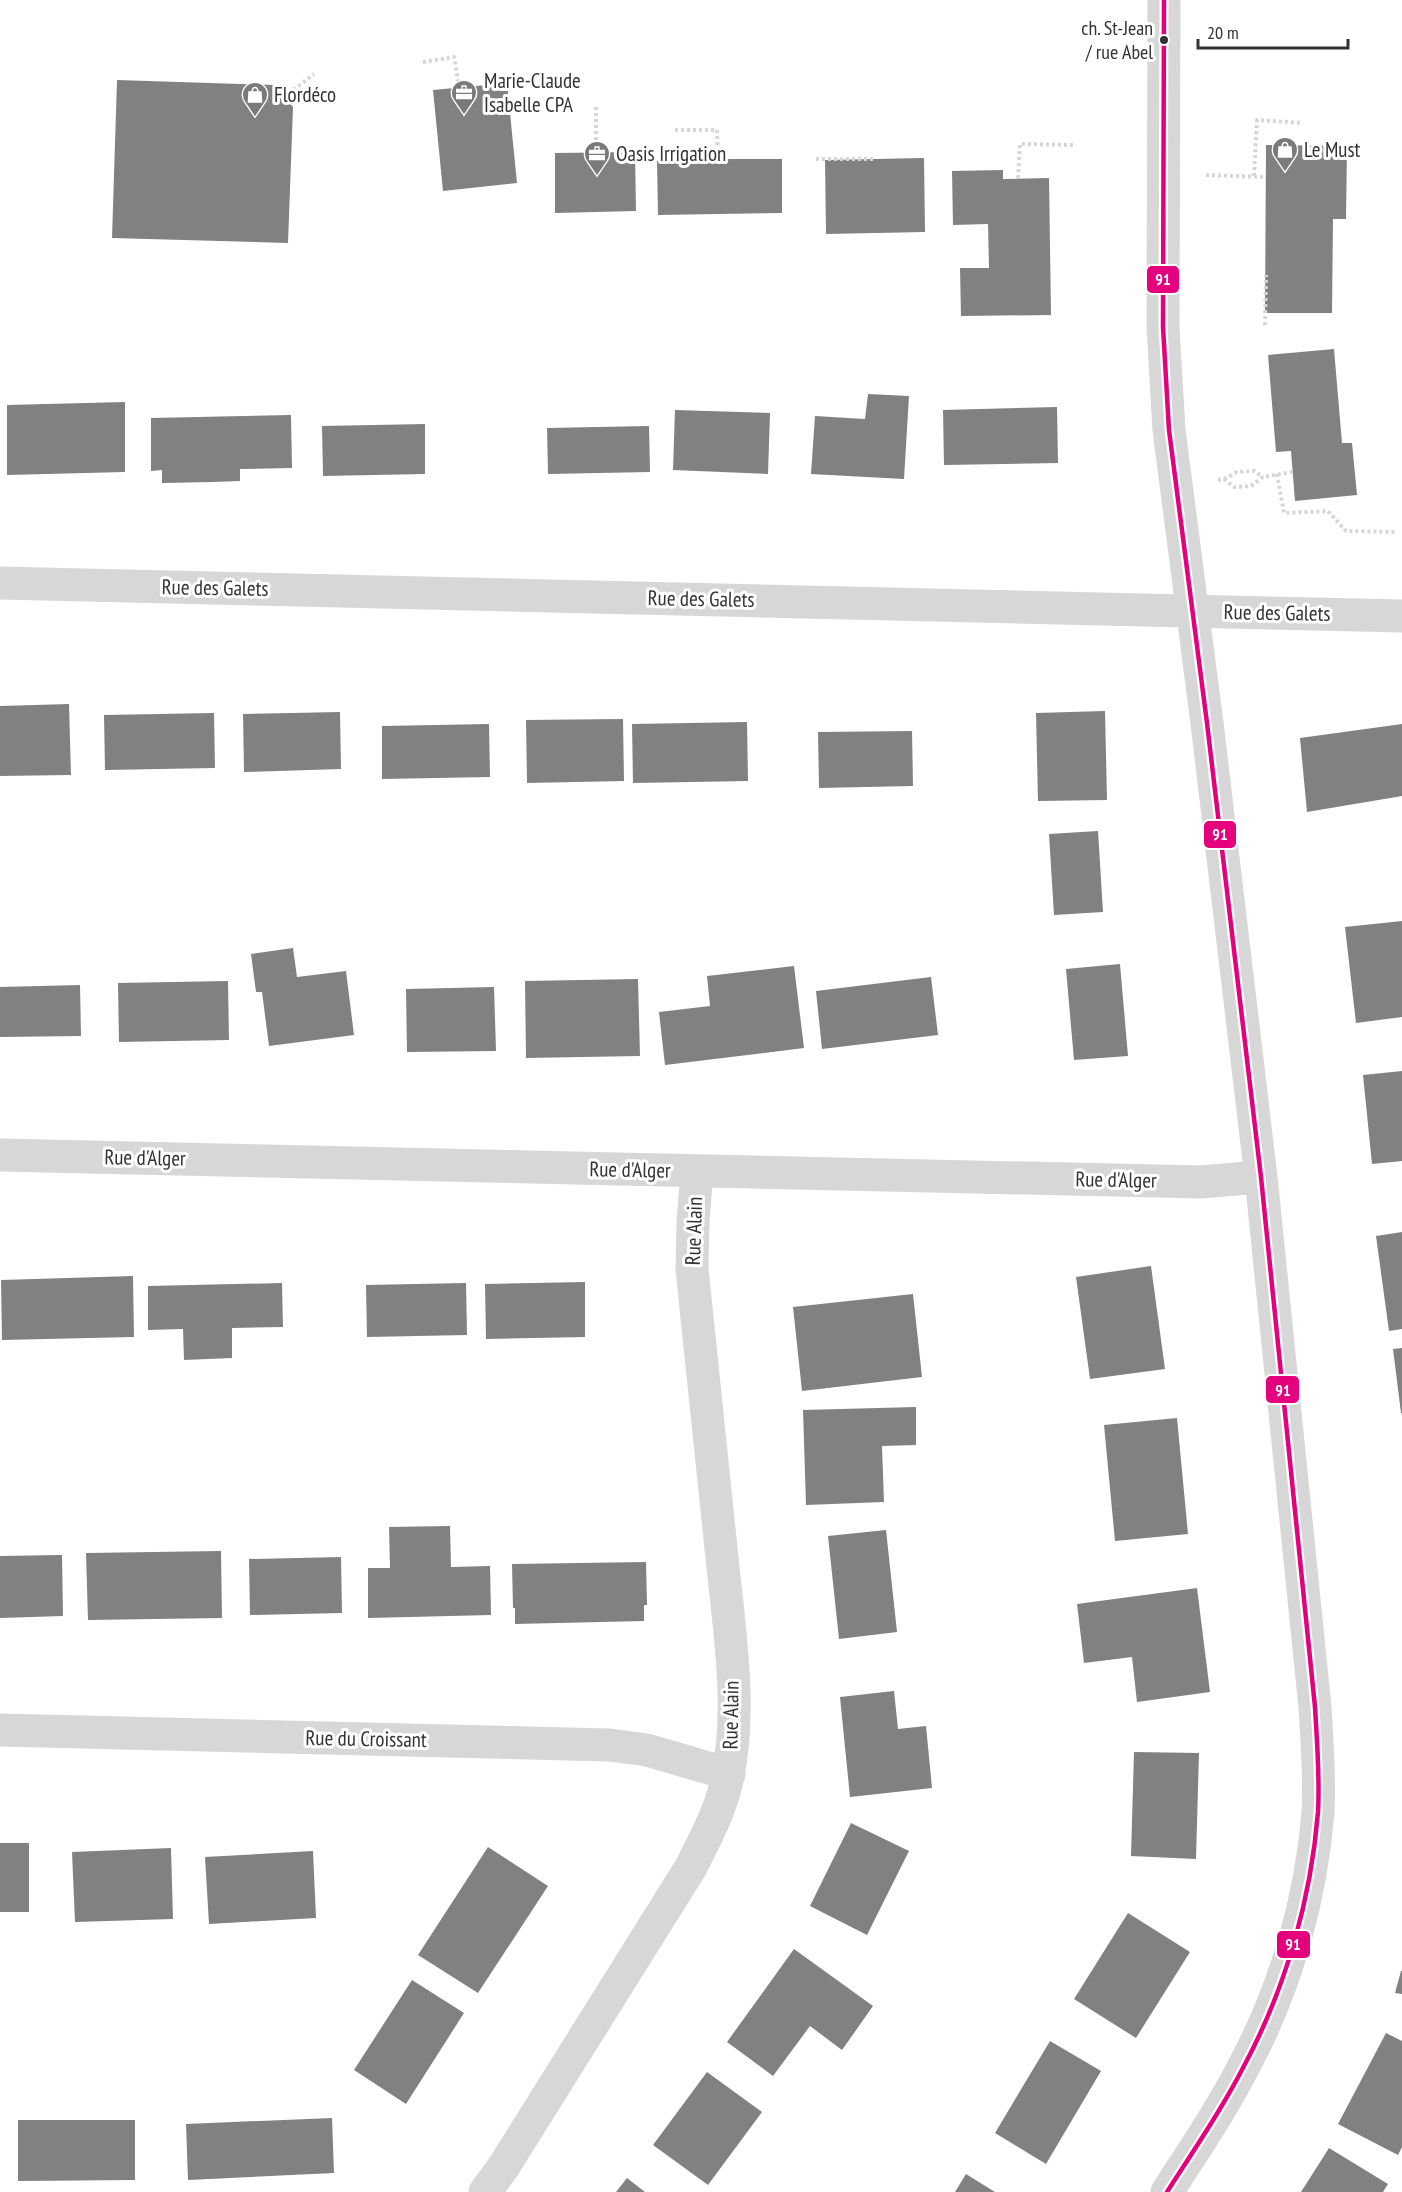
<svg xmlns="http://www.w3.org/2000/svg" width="1402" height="2192" font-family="'PT Sans Narrow',sans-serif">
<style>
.building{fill:#818181}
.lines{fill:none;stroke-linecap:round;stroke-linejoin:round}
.path{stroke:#d6d6d6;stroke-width:4;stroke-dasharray:3 3;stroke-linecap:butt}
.minor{stroke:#d7d7d7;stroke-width:33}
.bus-1-casing{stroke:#fff;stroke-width:9}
.bus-1{stroke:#e5007d;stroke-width:4.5}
.bus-dot{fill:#333;stroke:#fff;stroke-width:2}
.labels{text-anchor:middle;stroke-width:6;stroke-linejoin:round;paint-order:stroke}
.bus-label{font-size:20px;fill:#333;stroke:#fff;text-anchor:end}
.poi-label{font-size:21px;fill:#333;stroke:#fff;text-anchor:start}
.street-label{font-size:21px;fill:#333;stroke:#fff}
.line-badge{stroke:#fff;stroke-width:2}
.badge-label{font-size:16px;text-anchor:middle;font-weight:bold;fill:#fff}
</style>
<rect width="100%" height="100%" fill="#fff"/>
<!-- building -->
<path class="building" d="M117 80 274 85 293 107 288 243 112 238Z
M507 83 517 183 443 191 433 90Z
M1266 145 1347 146 1346 219H1333L1332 313H1265Z
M635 152 636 211 555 213V153Z
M924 158 925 232 826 234 825 160Z
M718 159H782V213L658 215 657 161Z
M1003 170V179L1049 178 1051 315 961 316 960 268H989L988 224 953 225 952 171Z
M1334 349 1342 443H1352L1357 495 1295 501 1291 451 1276 452 1268 355Z
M868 394 909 396 904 479 811 474 815 416 865 419Z
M125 402V472L7 475V405Z
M1057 407 1058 463 944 465 943 410Z
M675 410 770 413 768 474 673 470Z
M291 415 292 468 240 469V481L213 482 162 483V470L151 471V418Z
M425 424V474L323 476 322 426Z
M649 426 650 472 548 474 547 428Z
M69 704 71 775 0 776V706Z
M1105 711 1107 800 1038 801 1036 713Z
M340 712 341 769 244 772 243 714Z
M214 713 215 768 105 770 104 715Z
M623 719 624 781 527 783 526 720Z
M747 722 748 781 633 783 632 724Z
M489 724 490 777 382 779V726Z
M1402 724V796L1307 812 1300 738Z
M912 731 913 786 819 788 818 732Z
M1098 831 1103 912 1054 915 1049 834Z
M1402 921V1017L1356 1023 1345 927Z
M293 948 297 977 346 971 354 1035 269 1046 262 992H256L251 954Z
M1120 964 1128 1056 1074 1060 1066 969Z
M794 966 804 1048 665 1065 659 1012 710 1006 707 976Z
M931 977 938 1035 822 1049 816 991Z
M638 979 640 1056 526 1058 525 981Z
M228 981 229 1040 119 1042 118 983Z
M80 985 81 1036 0 1037V987Z
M494 987 496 1051 407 1052 406 989Z
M1402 1071V1161L1372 1164 1363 1075Z
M1402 1232V1329L1389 1331 1376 1236Z
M1151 1266 1165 1369 1090 1379 1076 1277Z
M133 1276 134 1337 2 1340 1 1280Z
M585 1282V1337L486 1339 485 1284Z
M282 1283 283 1327 232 1328V1358L184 1360 183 1329 148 1330V1286Z
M466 1283 467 1335 367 1337 366 1285Z
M913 1294 922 1377 802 1391 793 1307Z
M1402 1348V1413H1401L1393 1349Z
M916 1407V1445L882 1446 884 1502 806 1505 803 1410Z
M1177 1418 1188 1534 1115 1541 1104 1425Z
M450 1526 451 1567 490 1566 491 1615 368 1618V1568H390L389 1527Z
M886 1530 897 1632 839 1639 828 1536Z
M221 1551 222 1618 88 1620 86 1553Z
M62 1555 63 1616 0 1618V1556Z
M341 1557 342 1613 250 1615 249 1559Z
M646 1562 647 1605H644V1621L515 1624V1608H513L512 1564Z
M1197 1588 1210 1692 1137 1702 1132 1657 1084 1663 1077 1604Z
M894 1691 898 1729 926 1726 932 1788 850 1797 840 1697Z
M1134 1752 1199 1753 1196 1859 1131 1856Z
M851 1823 909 1851 867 1935 810 1906Z
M0 1843H29V1912H0Z
M488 1847 548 1886 478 1993 418 1955Z
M171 1848 173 1919 75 1922 72 1852Z
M313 1851 316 1918 209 1924 205 1857Z
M1128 1913 1190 1952 1136 2038 1074 1999Z
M794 1949 873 2006 842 2050 810 2026 773 2076 727 2042Z
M1401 1971H1402V1994L1395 1993Z
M412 1980 464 2013 406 2104 354 2070Z
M1386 2033 1402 2041V2147L1398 2155 1338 2124Z
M1050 2041 1101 2071 1046 2164 995 2133Z
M707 2072 762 2112 708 2185 653 2145Z
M332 2118 334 2173 188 2180 186 2124Z
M18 2120H135V2180L18 2181Z
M1329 2148 1388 2184 1383 2192H1301Z
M966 2174 995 2192H955Z
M627 2178 645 2192H616Z"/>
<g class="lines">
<!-- path -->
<path class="path" d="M423 62 454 57 459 87
M284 97 314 74
M596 107V153
M675 130H717L718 159
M816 159H874
M1206 175 1266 177
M1254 176 1257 120 1303 123
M1018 178 1020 144 1076 145
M1265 325 1266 275
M1277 474 1284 513 1328 511 1346 531 1396 532
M1224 479 1237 472 1254 471 1263 477
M1218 480 1224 479 1234 487 1251 486 1263 477 1292 472"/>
<!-- minor -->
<path class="minor" d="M1164 0 1163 327 1169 430 1207 723 1261 1177 1315 1707C1317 1742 1320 1777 1318 1812 1311 1899 1286 1987 1245 2064 1222 2109 1194 2150 1167 2192
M0 583 1402 616
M0 1155 1200 1182 1261 1177
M0 1730 610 1745 647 1750 729 1774
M485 2192 504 2166 691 1867C706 1837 722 1808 728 1775 742 1708 729 1626 722 1558 712 1462 702 1365 692 1269L693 1221 697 1172"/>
<defs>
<path id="bus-1" d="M1164 0 1163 327 1169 430 1207 723 1261 1177 1315 1707C1317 1742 1320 1777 1318 1812 1311 1899 1286 1987 1245 2064 1222 2109 1194 2150 1167 2192"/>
</defs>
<!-- bus-1 casing -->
<use href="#bus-1" class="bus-1-casing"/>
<!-- bus-1 -->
<use href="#bus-1" class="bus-1"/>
</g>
<!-- icons -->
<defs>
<symbol id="office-pin" viewBox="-11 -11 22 30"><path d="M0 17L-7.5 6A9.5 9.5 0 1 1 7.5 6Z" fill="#7a7a7a" stroke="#fff"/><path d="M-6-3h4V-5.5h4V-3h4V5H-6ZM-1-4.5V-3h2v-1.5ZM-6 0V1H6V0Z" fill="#fff"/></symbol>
<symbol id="shop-pin" viewBox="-11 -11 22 30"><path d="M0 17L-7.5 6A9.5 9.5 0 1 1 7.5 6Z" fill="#7a7a7a" stroke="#fff"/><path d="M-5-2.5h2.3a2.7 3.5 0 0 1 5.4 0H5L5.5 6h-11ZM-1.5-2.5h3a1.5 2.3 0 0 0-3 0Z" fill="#fff"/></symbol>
</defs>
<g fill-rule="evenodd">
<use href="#office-pin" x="449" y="78" width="30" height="40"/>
<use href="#shop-pin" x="240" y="80" width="30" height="40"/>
<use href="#shop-pin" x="1270" y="135" width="30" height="40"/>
<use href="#office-pin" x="582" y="139" width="30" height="40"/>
</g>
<!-- markers -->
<circle class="bus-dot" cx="1164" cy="40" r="5"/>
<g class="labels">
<!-- bus labels -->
<g class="bus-label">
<text x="1153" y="35">ch. St-Jean<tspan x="1153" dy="24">/ rue Abel</tspan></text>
</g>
<!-- poi labels -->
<g class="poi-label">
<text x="484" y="88">Marie-Claude<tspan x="484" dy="24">Isabelle CPA</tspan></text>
<text x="274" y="102">Flordéco</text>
<text x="1304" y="157">Le Must</text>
<text x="616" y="161">Oasis Irrigation</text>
</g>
<!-- street labels -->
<g class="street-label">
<text transform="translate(215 588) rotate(1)" y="7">Rue des Galets</text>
<text transform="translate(701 599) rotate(1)" y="7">Rue des Galets</text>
<text transform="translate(1277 613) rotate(1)" y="7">Rue des Galets</text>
<text transform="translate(145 1158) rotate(1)" y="7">Rue d'Alger</text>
<text transform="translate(630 1170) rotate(1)" y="7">Rue d'Alger</text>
<text transform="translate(1116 1180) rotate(1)" y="7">Rue d'Alger</text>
<text transform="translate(694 1231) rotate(-88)" y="7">Rue Alain</text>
<text transform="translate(731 1715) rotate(-89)" y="7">Rue Alain</text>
<text transform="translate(366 1739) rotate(1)" y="7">Rue du Croissant</text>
</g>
</g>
<g class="line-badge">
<rect x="1146" y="265" width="34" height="29" rx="6" fill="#e5007d"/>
<rect x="1203" y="820" width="34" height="29" rx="6" fill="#e5007d"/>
<rect x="1265" y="1375" width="35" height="29" rx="6" fill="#e5007d"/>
<rect x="1276" y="1930" width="35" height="29" rx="6" fill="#e5007d"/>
</g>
<g class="badge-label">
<text x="1163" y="285">91</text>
<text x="1220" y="840">91</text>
<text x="1283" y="1396">91</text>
<text x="1293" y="1950">91</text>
</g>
<!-- scale -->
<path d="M1198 39v9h150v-9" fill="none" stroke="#333333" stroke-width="3"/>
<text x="1207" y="39" font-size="18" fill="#333333" stroke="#ffffff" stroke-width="4.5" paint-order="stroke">20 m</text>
</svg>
